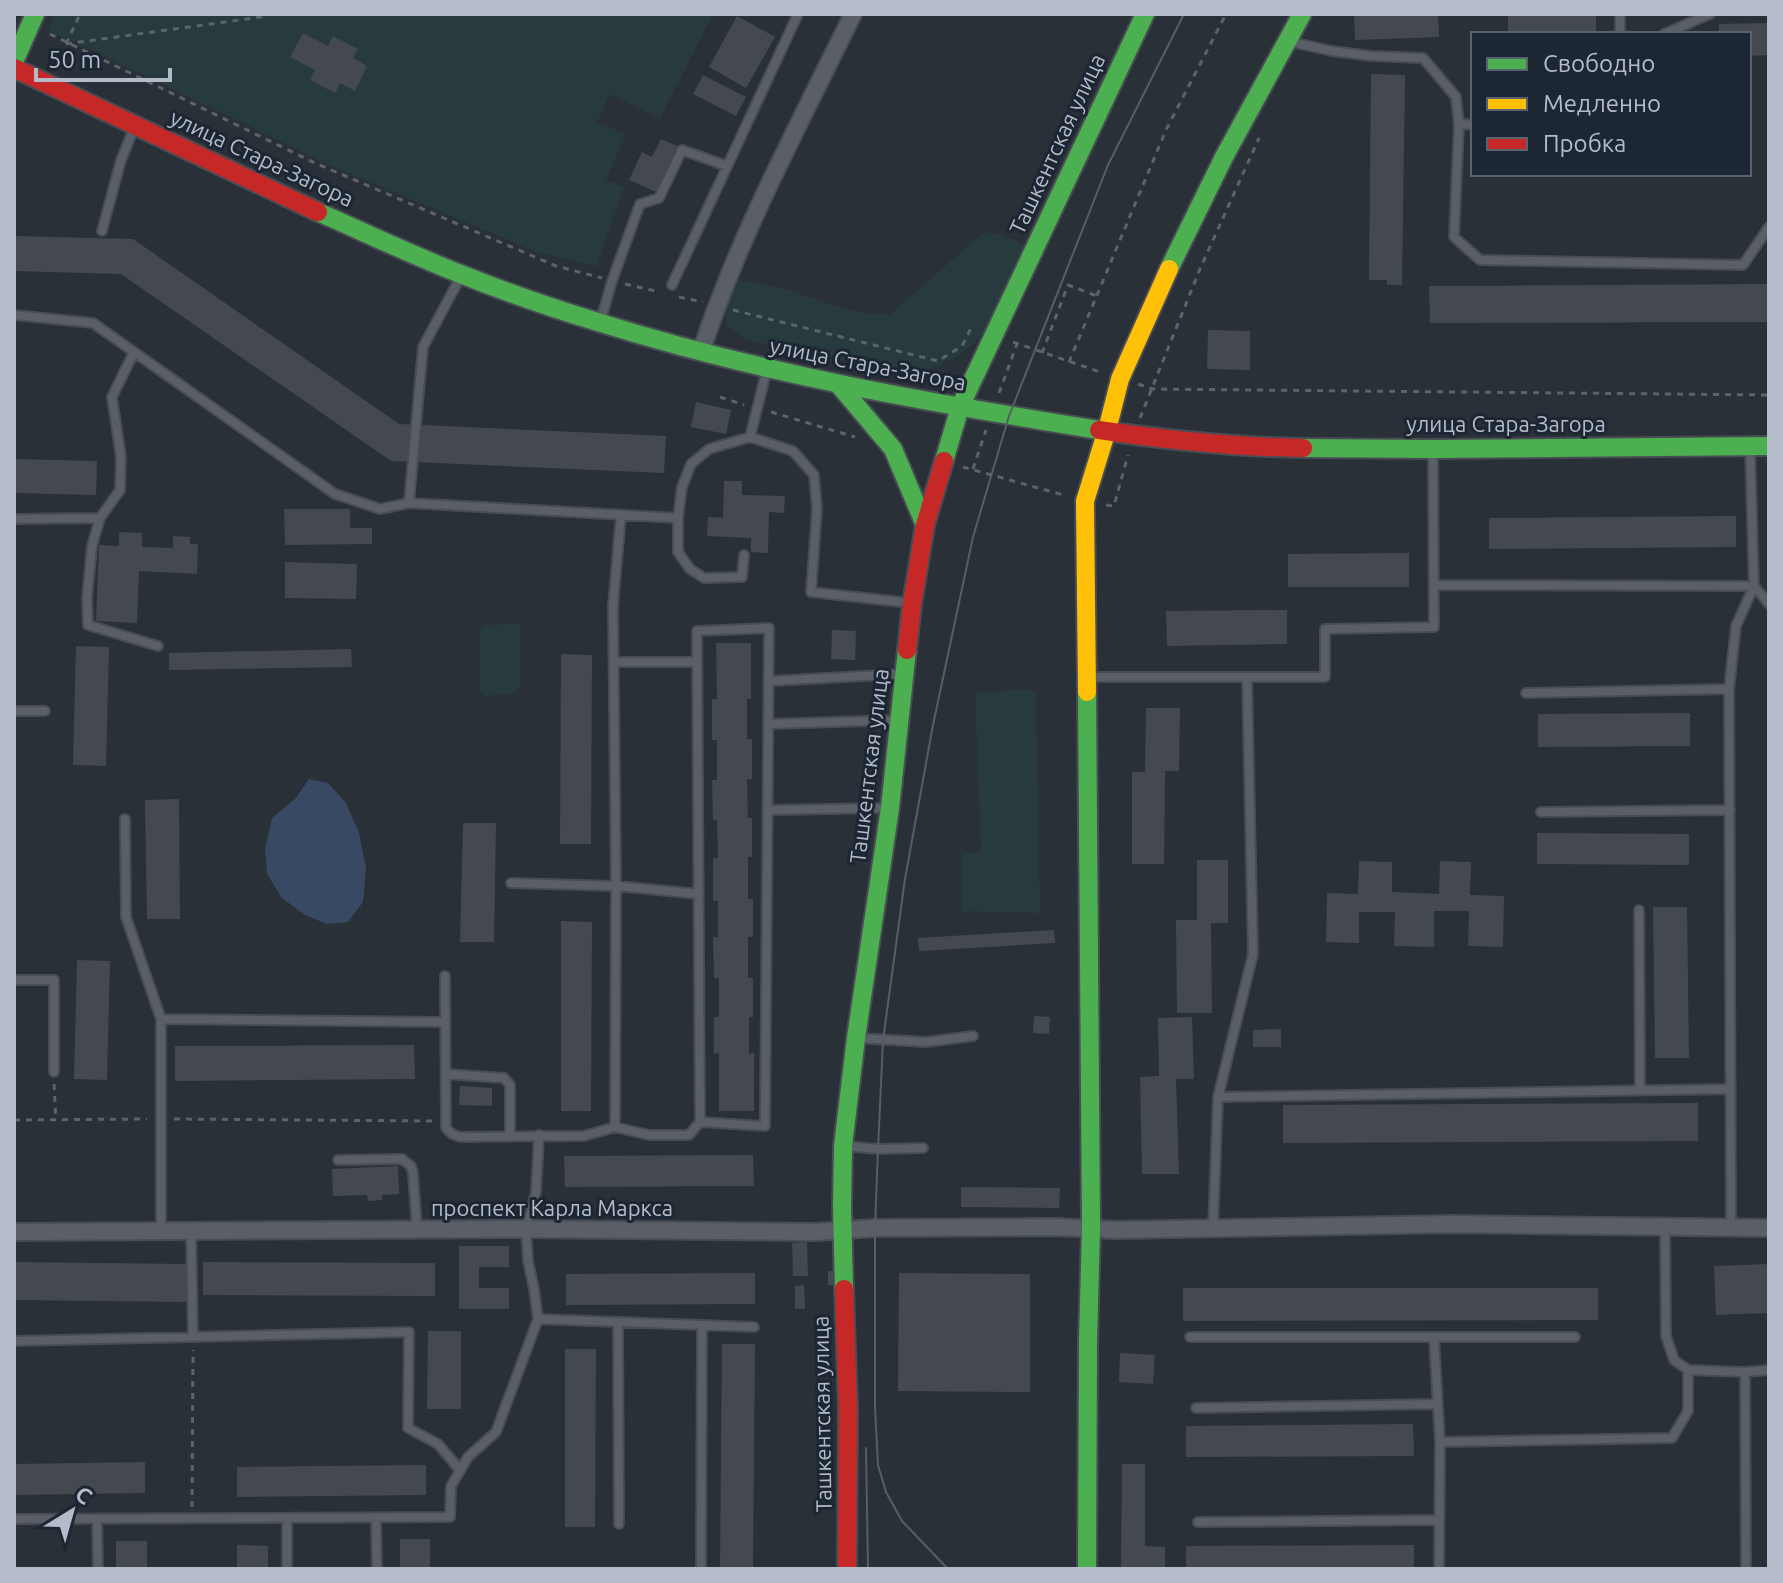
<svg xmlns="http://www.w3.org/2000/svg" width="1783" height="1583" font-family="Ubuntu,sans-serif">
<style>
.green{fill:#273a3e}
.water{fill:#384963}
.building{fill:#444950}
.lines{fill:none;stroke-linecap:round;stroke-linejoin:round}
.lane-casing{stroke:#484c53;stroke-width:12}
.street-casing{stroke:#484c53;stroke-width:20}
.fast-casing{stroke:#484c53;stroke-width:22}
.slow-casing{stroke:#484c53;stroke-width:22}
.jam-casing{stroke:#484c53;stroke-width:22}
.path{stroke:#5d636a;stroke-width:3;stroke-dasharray:6 6;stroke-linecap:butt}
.lane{stroke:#5a5e66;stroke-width:8}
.street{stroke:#5a5e66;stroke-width:16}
.fast{stroke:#4caf50;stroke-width:18}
.slow{stroke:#ffc107;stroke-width:18}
.jam{stroke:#c62828;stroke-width:18}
.tram{stroke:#595d64;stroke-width:2}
.labels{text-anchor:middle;stroke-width:6;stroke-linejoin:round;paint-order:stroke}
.street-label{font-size:22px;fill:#b4bcc9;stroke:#1d2633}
</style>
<rect width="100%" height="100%" fill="#2a3038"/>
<!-- green -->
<path class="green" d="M55 14H713L660 118 610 94 597 122 626 134 606 180 624 187 597 266 539 253 327 164 73 41 48 31Z
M984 232 1000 235 1024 245C1011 274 995 324 972 345 957 359 934 367 916 375L747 340 727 325C724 308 730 295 739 280 751 283 764 284 776 287 808 295 859 319 891 314Z
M519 624 521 629 520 687 515 693 485 696 480 692V629L485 625Z
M1036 690 1040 913 962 911V853H981L975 692Z"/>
<!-- water -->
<path class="water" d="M309 779 328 783 346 803 359 833 366 869 363 902 348 922 327 924 305 915 282 898 267 874 265 849 272 818 295 799Z"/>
<!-- building -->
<path class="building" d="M1354 14H1438L1439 37 1355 40Z
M1508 14H1596V34H1508Z
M737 16 775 37 746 88 709 67Z
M1769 23V55L1749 56V34H1719V24Z
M303 33 328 46 333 36 358 49 353 58 367 66 355 91 340 83 335 93 310 80 315 70 290 57Z
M1371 74 1405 75 1402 285H1387V280H1369Z
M703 75 746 97 736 116 693 94Z
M661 139 677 146 656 192 629 180 642 152 652 157Z
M14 236 133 239 399 424 666 436 664 473 391 461 121 274 14 271Z
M1769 284V322L1430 323 1429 286Z
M1208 330 1250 331V370L1207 369Z
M696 402 731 410 726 434 691 427Z
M14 459 97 461 96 495 14 493Z
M724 481H742V495L785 496 784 513 769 512 768 553 751 552V538L707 536 708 517 723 518Z
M284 509H350V528H372V544L285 545Z
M1736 516V547L1489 549V518Z
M119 532 142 533V547L173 548V536L190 537V544H198L197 574 139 571 137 623 96 621 99 545 119 546Z
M1409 553V587H1288V554Z
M285 562 357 564 356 599 285 598Z
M1287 610V644L1167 646 1166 611Z
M832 630 856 631 855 660 831 659Z
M716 643H751V699H747V739H752V779H747L748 818H752V857H748V899H753V937H748V978H753V1017H749V1054L754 1053V1111H719V1053L714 1054V1017H719V978H714L713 937H718V901H713V858H718L717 820H713L712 780H717V740H712V699H717Z
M76 646 109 647 106 766 73 765Z
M351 649 352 667 169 670V653Z
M561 654 592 655 591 844H560Z
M1146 708H1180L1179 771H1165L1164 864H1132V772H1145Z
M1690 713V746L1538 747V714Z
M179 799 180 919H147L145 800Z
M463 823H496L494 942H460Z
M1537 833 1689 834V865L1537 864Z
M1197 860H1228V923H1211L1212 1013H1177L1176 920H1197Z
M1359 861 1392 862V892L1439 894 1440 861 1471 862 1470 895 1504 896 1503 947 1468 946 1469 911H1434V947L1394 946 1395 912H1359V943L1326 942 1327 893 1358 894Z
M1653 907H1687L1689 1058H1655Z
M561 921 592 922 591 1111H561Z
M1054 930 1055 943 919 951 918 938Z
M77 960 110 961 107 1080 74 1079Z
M1034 1016 1050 1017 1049 1034 1033 1033Z
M1192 1017 1194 1079H1176L1179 1174H1142L1140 1077 1159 1076 1158 1018Z
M1281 1029V1047H1253V1030Z
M414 1045 415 1079 175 1081V1046Z
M460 1086 492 1088V1106L459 1105Z
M1698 1103V1141L1283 1143V1105Z
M753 1155 754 1186 565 1187 564 1156Z
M398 1166 399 1194 382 1195V1200L368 1201 367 1195 333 1196 332 1169Z
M961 1187 1060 1188 1059 1208 961 1207Z
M807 1242 808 1276H793L792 1243Z
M459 1246H509V1267H479V1288H509V1309H459Z
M14 1262 187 1264V1302L14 1300Z
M203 1262 435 1263V1296L203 1295Z
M1769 1264V1313L1716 1315 1714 1266Z
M828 1271H835V1285H828Z
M755 1273V1304L566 1305V1274Z
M899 1273 1030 1274V1392L898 1391Z
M804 1285 805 1309H795V1286Z
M1183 1288H1598V1320L1183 1321Z
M428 1331H461V1409H427Z
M722 1344H755L753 1569H720Z
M565 1349H596L595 1527H565Z
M1120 1353 1155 1355 1153 1384 1119 1382Z
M1413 1424 1414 1456 1186 1457V1426Z
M145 1462V1493L14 1495V1464Z
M1122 1464H1145V1546L1165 1547V1569H1121Z
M426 1465V1495L237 1497V1467Z
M400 1539H430V1569H400Z
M116 1541H147V1569H116Z
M237 1545 268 1546V1569H237Z
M1414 1545V1569H1186V1546Z"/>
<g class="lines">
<defs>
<path id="lane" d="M1620 34V14
M1664 34 1710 14
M1291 42 1332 51 1371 56 1423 58 1456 97 1459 125 1454 237 1480 260 1743 265 1769 227
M1459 125 1473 124
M102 231 121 160 135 126
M672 285 798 14
M14 315 93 323 335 494 380 509 409 503 678 518
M601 320 612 281 640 204 659 198 682 150 727 166
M134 352 112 397 121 457 120 490 100 518 92 546 87 598 88 625 158 646
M767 369 750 437 793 451 814 475 817 509 811 592 910 603
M409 503 423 347 460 278
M14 519 100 518
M744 555 742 577 704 578 690 569 678 552V518L682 487 691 464 709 449 750 437
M1434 585 1754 586 1769 604
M614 662H697
M1086 677H1325V629L1434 627 1433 449
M770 681 901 674
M1526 693 1729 689
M14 711H45
M770 724 899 720
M769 810 889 808
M1541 812 1730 810
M125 819 126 917 161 1019V1231
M511 883 616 886 699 894
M1639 910 1640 1090
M445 976 446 1128 452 1134 460 1137 584 1136 615 1127 649 1135H689L700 1122 697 631 769 628 765 1126 700 1122
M14 980H54V1072
M161 1019 445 1022
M856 1038 926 1042 973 1036
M446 1074 504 1078 510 1085V1136
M1218 1097 1730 1089
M615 1127 616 886 613 606 621 515
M843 1146 878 1149 923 1148
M338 1160 402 1159 411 1166 413 1173 417 1230
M1731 1226 1729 689 1736 626 1754 586 1750 447
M1213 1227 1218 1097 1253 954 1247 677
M1665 1227 1666 1336 1674 1360 1688 1370 1745 1372 1769 1370
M191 1232 193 1336
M538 1319 754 1327
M618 1322 619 1524
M1190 1337H1575
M1434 1338 1440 1442 1439 1569
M14 1341 409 1332 408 1428 438 1444 460 1470
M1745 1372 1746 1569
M1196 1408 1438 1404
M1440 1442 1672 1438 1688 1411V1370
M287 1518V1569
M376 1518 377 1569
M14 1519 450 1517 451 1486 468 1457 496 1432 538 1319 534 1289 528 1261 526 1229 536 1192 539 1135
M97 1519 98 1569
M1198 1522 1439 1520
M701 1569 702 1325"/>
<path id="street" d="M701 352C739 235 799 125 853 14
M14 1232 526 1229 816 1232 875 1228 1056 1227 1116 1230 1453 1224 1769 1228"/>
<path id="fast" d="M14 62 35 14
M318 212C366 233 414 256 463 275 508 293 555 309 601 323 763 374 931 403 1099 430
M1169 269 1224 157 1302 14
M839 385 893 449 925 525
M1303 448 1433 449 1769 446
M944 461 960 407 1145 14
M1087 692 1091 1228 1088 1341 1087 1569
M844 1289 842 1207 843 1146 856 1038 890 808 907 650"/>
<path id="slow" d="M1087 692 1085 501 1107 430 1120 379 1169 269"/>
<path id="jam" d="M14 68 318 212
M1099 430C1166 440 1235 447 1303 448
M907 650 912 604 925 525 944 461
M844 1289 848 1409 847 1569"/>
</defs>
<!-- lane casing -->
<use href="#lane" class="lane-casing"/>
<!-- street casing -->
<use href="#street" class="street-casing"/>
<!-- fast casing -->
<use href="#fast" class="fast-casing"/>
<!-- slow casing -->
<use href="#slow" class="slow-casing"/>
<!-- jam casing -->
<use href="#jam" class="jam-casing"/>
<!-- path -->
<path class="path" d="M50 34 315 163 556 266 602 278
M66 44 261 17 268 14
M66 44 80 14
M625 284 660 292
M679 297 703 302
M733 310 938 361 962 346 971 328 975 329
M1013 342 1100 372
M1042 353 1068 285 1097 296
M1069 362 1166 130 1226 14
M1138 384 1152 389 1769 395
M999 393 1017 344
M720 397 744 405
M771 412 855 437
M1140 418 1200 269 1259 138
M963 467 1067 496
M973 469 986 430
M1106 505 1114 506 1128 455
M54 1084 56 1120
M174 1119 435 1121
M14 1120 147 1119
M192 1507 193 1350"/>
<!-- lane -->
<use href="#lane" class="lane"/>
<!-- street -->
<use href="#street" class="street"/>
<!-- fast -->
<use href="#fast" class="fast"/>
<!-- slow -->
<use href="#slow" class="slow"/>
<!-- jam -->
<use href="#jam" class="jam"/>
<!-- tram -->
<path class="tram" d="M866 1448 868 1569
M948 1569 902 1521 886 1492 878 1465 875 1407V1228L878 1149 883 1040 905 879 933 725 973 537 1009 416 1108 165 1184 14"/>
</g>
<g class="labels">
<!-- street labels -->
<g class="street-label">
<text transform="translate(1057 144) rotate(-65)" y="8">Ташкентская улица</text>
<text transform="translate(262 158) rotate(25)" y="8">улица Стара-Загора</text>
<text transform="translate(868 364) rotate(11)" y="8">улица Стара-Загора</text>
<text x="1506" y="432">улица Стара-Загора</text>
<text transform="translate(869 766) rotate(-83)" y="8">Ташкентская улица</text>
<text x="552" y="1216">проспект Карла Маркса</text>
<text transform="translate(822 1414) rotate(-91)" y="8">Ташкентская улица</text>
</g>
</g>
<!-- border -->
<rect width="1783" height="1583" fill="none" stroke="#b4bcc9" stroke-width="32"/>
<!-- legend -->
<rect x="1471" y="32" width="280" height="144" fill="#1d2633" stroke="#59626f" stroke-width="2"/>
<rect x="1487" y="58" width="40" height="12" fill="#4caf50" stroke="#59626f" stroke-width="2"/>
<text x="1543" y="72" font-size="24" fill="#b4bcc9">Свободно</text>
<rect x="1487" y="98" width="40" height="12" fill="#ffc107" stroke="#59626f" stroke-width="2"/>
<text x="1543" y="112" font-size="24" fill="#b4bcc9">Медленно</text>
<rect x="1487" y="138" width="40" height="12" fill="#c62828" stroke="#59626f" stroke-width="2"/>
<text x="1543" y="152" font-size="24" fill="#b4bcc9">Пробка</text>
<!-- north arrow -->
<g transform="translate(72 1511) rotate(37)" stroke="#1d2633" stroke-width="6" paint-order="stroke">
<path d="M0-6L14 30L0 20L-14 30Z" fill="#b4bcc9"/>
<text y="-12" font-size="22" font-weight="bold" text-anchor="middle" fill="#b4bcc9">С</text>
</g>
<!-- scale -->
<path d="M36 68v12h134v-12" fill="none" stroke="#b4bcc9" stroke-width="4"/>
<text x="48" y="68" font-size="24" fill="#b4bcc9" stroke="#1d2633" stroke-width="6" paint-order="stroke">50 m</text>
</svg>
